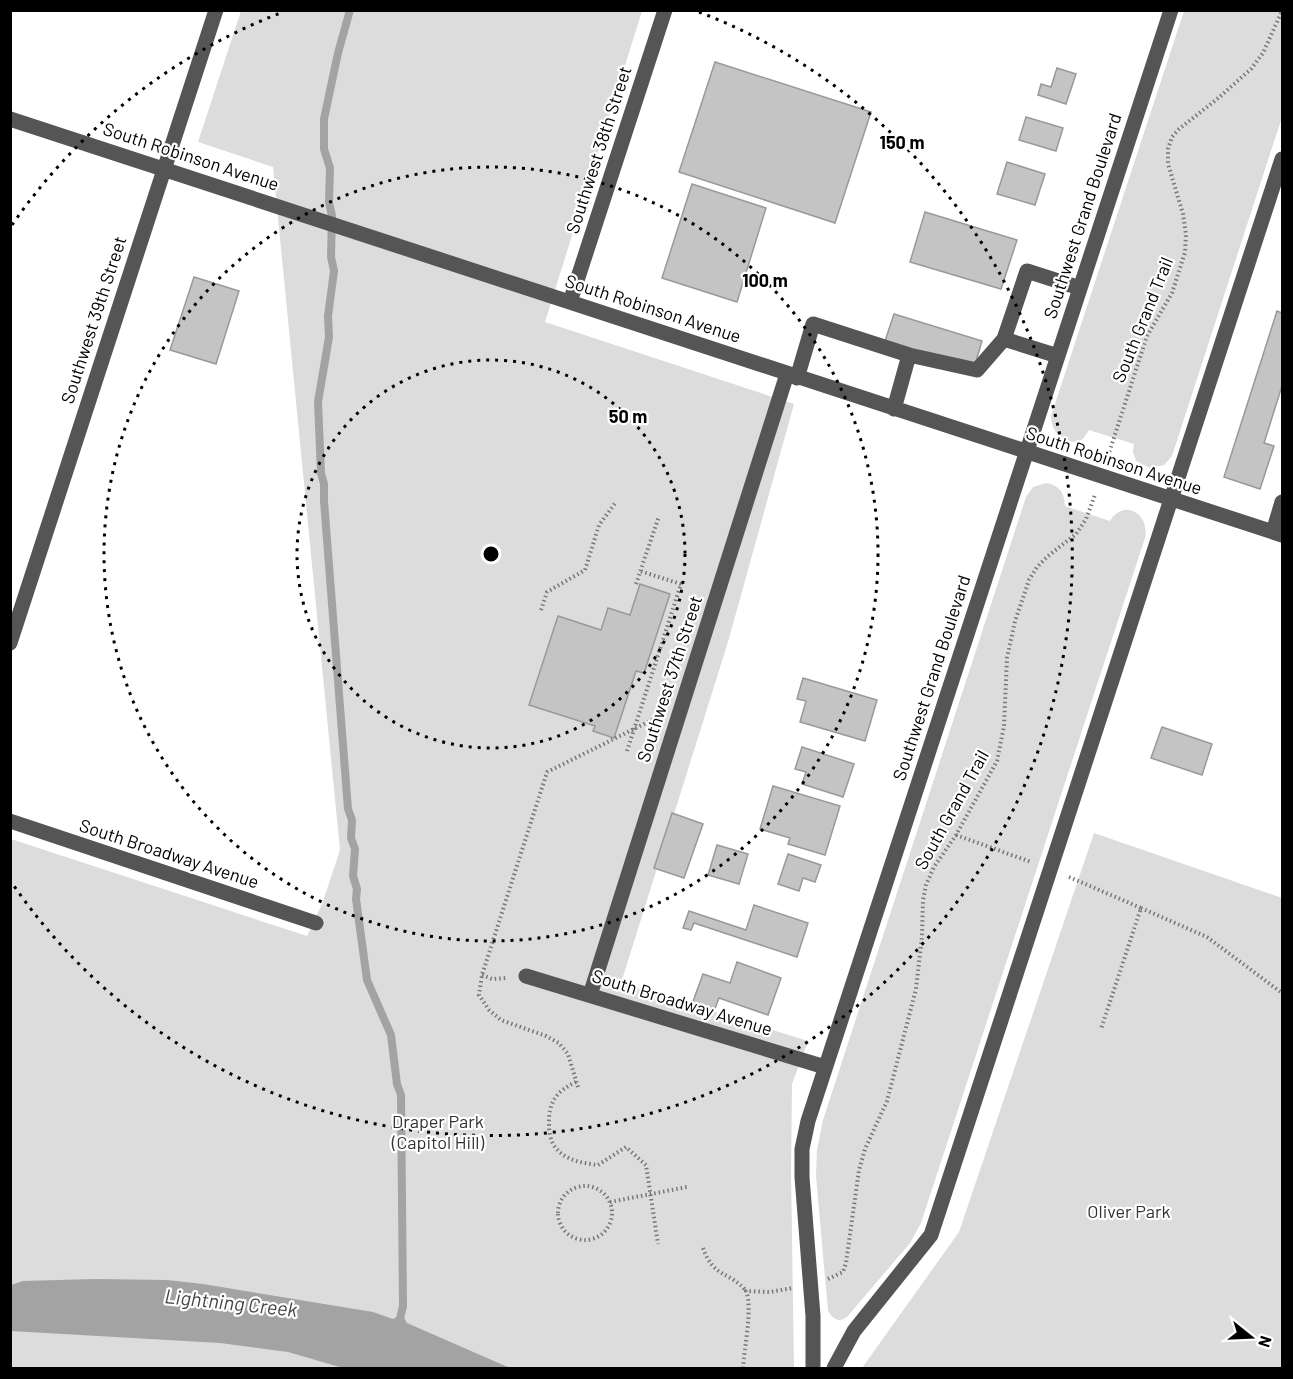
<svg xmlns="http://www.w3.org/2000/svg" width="1293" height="1379" font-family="Barlow,sans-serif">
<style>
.green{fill:#dcdcdc}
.water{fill:#a3a3a3}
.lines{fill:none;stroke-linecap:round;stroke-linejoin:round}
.stream{stroke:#a3a3a3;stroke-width:8}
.building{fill:#c4c4c4;stroke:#999;stroke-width:1.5}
.path{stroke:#777;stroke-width:4;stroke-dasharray:1.5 3;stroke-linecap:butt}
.minor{stroke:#555;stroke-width:15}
.ring{fill:none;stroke:#000;stroke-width:3;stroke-dasharray:3 6}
.labels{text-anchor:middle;stroke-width:4.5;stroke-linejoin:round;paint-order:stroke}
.street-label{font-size:18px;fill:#000;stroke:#fff}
.park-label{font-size:18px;fill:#333;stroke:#fff}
.water-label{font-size:20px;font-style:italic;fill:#444;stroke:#fff}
.centre{fill:#000;stroke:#fff;stroke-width:3}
.ring-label{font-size:18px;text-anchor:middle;font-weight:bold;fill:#000;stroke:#fff;stroke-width:4.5;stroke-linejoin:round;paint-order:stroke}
</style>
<rect width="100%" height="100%" fill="#fff"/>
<!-- green -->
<path class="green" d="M241 11H642L545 322 794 404 728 642 621 983 808 1041 792 1084 791 1172 794 1368H11V839L307 936 322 904 340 850 273 167 198 142Z
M1184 11H1282V117L1172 456 1164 465 1150 468 1136 461 1133 452 1134 444 1089 430 1083 439 1076 442C1060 441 1052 432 1051 416Z
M1046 483C1061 486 1064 493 1065 506L1110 521C1124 498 1150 514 1145 538L921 1223 910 1243 847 1317C839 1323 833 1319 828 1311L816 1176 817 1150 823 1120 1026 497 1033 487Z
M1094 833 1282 898V1368H862L959 1232Z"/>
<!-- water -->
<path class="water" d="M95 1279 167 1280 203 1284 373 1312 393 1319 402 1314 407 1323 510 1368H343L288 1352 220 1343 11 1331V1285L23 1281Z"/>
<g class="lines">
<!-- stream -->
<path class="stream" d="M350 10 338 53 324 119V149L330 168 329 202 332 216 331 257 334 271 328 316 329 337 318 402 321 473 324 484V501L348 809 352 820 351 838 355 849 353 876 357 889 356 899 367 980 391 1035 397 1084 401 1095 403 1306 399 1323"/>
</g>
<!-- building -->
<path class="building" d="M715 62 871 112 835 223 679 172Z
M1057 68 1076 74 1066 104 1038 95 1041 84 1051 87Z
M1026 117 1063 128 1056 151 1019 140Z
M1007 162 1045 174 1035 205 997 194Z
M692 184 766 208 737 302 662 278Z
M925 212 1017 240 1001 289 910 262Z
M194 277 239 291 216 364 170 350Z
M1277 311 1282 313V386L1264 443 1274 446 1260 489 1224 477Z
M894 314 982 341 974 368 885 341Z
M640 584 670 594 644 673 636 671 614 738 593 731 595 726 529 705 558 616 601 630 608 608 630 615Z
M803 678 877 700 865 741 800 722 806 701 797 699Z
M1162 727 1212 744 1202 775 1151 758Z
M802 747 854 764 843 797 802 784 806 772 795 769Z
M773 786 840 806 825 855 788 844 790 838 760 829Z
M672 813 703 824 684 878 654 868Z
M717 845 748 854 739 884 708 875Z
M788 854 821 865 815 882 803 878 799 891 778 884Z
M754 905 808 923 797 957 694 923 691 930 683 928 689 911 746 930Z
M737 962 781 978 768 1015 719 998 714 1011 692 1004 703 974 730 983Z"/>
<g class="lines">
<!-- path -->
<path class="path" d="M1108 456 1147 336 1172 293 1185 252 1186 235 1183 214 1168 164V149L1172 137 1179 129 1216 100 1251 69 1263 53 1282 11
M636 584 659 516
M541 610 547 592 585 570 599 525 616 502
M627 751 681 584 640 571
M956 835 1031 862
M1069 877 1141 908 1101 1029
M1141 908 1207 937 1282 993
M482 975 492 979 507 978
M576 1082C556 1091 548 1103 549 1126 549 1133 551 1143 556 1148 566 1161 583 1163 598 1165L626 1147 646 1165 658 1244
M578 1087 568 1054 559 1043 546 1036 501 1020 489 1010 479 995 482 975 547 772 656 718
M558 1213a27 27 0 1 1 54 0a27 27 0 1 1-54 0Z
M610 1202 687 1187
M703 1248C714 1279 730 1271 746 1291
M828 1279 843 1272 846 1263 859 1170 865 1149 887 1101 916 989 922 936 923 900 926 885 934 867 956 835 997 761 1004 726 1007 658 1015 621 1029 580 1037 567 1048 556 1076 534 1086 519 1095 495
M743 1368C744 1349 753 1307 746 1291L770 1292 792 1288"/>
<!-- minor -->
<path class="minor" d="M10 119 1282 535
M570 302 665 10
M1058 356 1004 339 1027 271 1080 288
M797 378 813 324 909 355
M894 409 909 355 977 370 1004 339
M1273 532 1282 502
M10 643 216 10
M10 821 316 923
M526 976 825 1067
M590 995 787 374
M813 1368V1316L802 1177V1149L808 1121 1171 10
M834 1368 854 1331 931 1235 1282 159"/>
</g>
<!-- distance rings -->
<g class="ring">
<circle cx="491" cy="554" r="194"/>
<circle cx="491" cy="554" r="387"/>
<path d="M12 225A581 581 0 0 1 283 12M699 12A581 581 0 1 1 12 883"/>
</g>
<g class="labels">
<!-- street labels -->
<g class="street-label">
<text transform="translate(599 150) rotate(-72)" y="6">Southwest 38th Street</text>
<text transform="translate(191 157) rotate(18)" y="6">South Robinson Avenue</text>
<text transform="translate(1083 216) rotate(-72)" y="6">Southwest Grand Boulevard</text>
<text transform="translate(653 309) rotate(18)" y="6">South Robinson Avenue</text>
<text transform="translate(94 320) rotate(-72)" y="6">Southwest 39th Street</text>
<text transform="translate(1143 320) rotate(-68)" y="6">South Grand Trail</text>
<text transform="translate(1114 461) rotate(18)" y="6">South Robinson Avenue</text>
<text transform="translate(932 678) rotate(-72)" y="6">Southwest Grand Boulevard</text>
<text transform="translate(670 679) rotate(-72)" y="6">Southwest 37th Street</text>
<text transform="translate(952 810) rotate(-61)" y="6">South Grand Trail</text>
<text transform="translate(169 854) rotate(18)" y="6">South Broadway Avenue</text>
<text transform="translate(682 1003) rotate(17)" y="6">South Broadway Avenue</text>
</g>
<!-- park labels -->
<g class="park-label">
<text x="438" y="1128">Draper Park<tspan x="438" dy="21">(Capitol Hill)</tspan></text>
<text x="1129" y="1218">Oliver Park</text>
</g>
<!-- water labels -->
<g class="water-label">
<text transform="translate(231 1303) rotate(6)" y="7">Lightning Creek</text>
</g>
</g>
<circle cx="491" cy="554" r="9" class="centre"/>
<g class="ring-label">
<text x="902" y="149">150 m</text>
<text x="765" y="287">100 m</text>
<text x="628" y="423">50 m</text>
</g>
<!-- border -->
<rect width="1293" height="1379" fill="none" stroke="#000000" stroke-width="24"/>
<!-- north arrow -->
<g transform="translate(1251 1337) rotate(108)" stroke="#ffffff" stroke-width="4.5" paint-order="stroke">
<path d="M0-4.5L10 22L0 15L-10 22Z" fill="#000000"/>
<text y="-9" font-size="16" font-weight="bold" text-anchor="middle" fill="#000000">N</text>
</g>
</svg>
